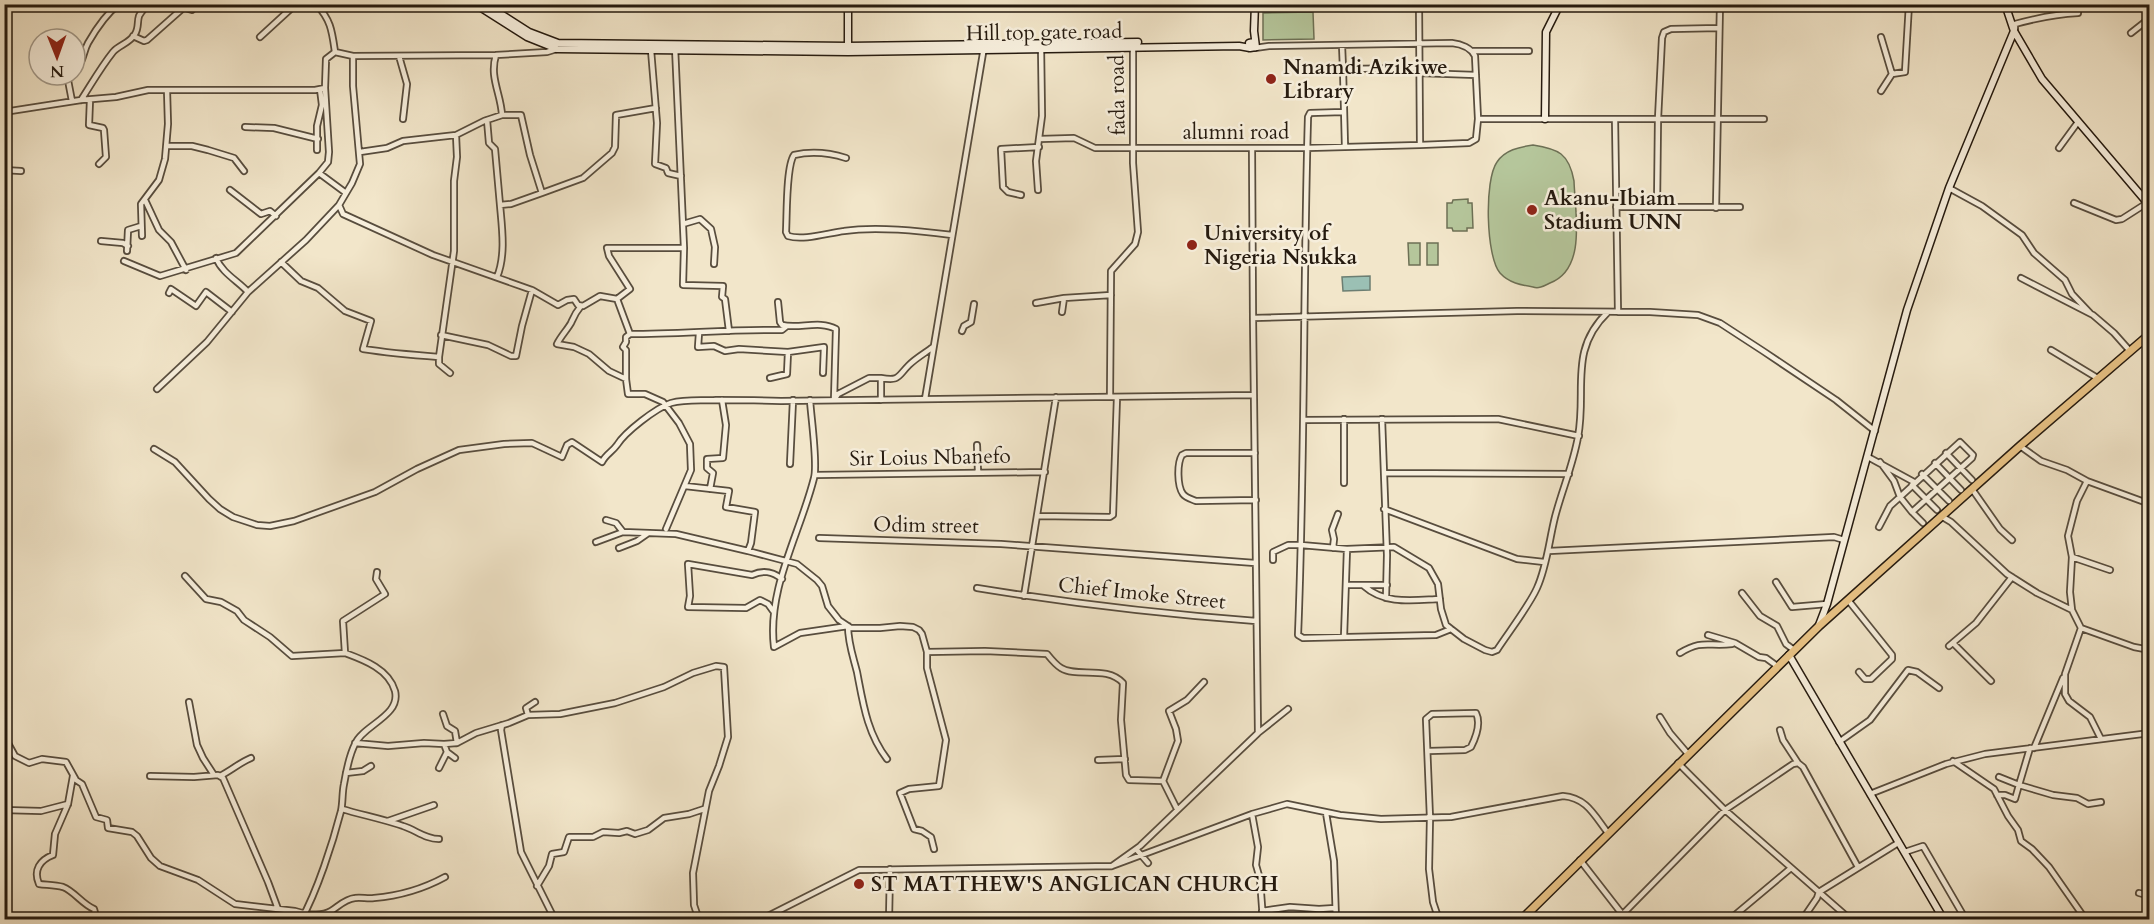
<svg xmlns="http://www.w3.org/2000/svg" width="2154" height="924" font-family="Cardo,serif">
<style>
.green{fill:#b5c69b;stroke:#6d7055;stroke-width:1.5}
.water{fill:#9bc0b4;stroke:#6c7e72;stroke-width:1.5}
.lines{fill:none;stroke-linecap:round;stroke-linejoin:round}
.street-casing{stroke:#584d3e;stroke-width:8}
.secondary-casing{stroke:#251a0f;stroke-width:9}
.primary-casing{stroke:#251a0f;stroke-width:10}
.street{stroke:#f7efdd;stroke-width:4.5}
.secondary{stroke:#f7efdd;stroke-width:6}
.primary{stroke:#e9c385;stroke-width:7}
.poi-dot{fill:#8f2418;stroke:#f7efdd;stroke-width:2}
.labels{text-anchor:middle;stroke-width:5;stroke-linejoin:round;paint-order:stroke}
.street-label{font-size:21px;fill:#251a0f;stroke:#f7efdd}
.poi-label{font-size:21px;font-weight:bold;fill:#251a0f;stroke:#f7efdd;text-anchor:start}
</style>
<rect width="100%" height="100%" fill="#f2e6ca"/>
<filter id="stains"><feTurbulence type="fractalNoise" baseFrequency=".00333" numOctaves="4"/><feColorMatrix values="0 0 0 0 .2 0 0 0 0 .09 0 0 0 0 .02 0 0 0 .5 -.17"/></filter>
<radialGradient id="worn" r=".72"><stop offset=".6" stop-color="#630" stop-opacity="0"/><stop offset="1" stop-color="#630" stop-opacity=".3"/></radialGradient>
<!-- green -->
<path class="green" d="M1313 12 1314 39 1263 40V13Z
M1533 145C1558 149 1569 153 1574 181 1575 213 1587 269 1550 283 1544 286 1539 289 1533 287 1521 285 1509 283 1500 273 1486 257 1484 180 1497 162 1505 150 1519 147 1533 145Z
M1468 199V203H1472L1473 228H1467V231H1453L1452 228H1447V203H1452L1453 200Z
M1408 243H1420V265H1409Z
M1427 243H1438V265H1427Z"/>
<!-- water -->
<path class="water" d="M1370 276V290L1343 291 1342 277Z"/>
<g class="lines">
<defs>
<path id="street" d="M316 4C331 20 332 31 335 52
M1419 4 1420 145
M1157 5V4
M2015 29V24C2037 18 2056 14 2078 13V4
M2131 33 2150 18
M133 36 144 41 147 40 182 9 185 8 192 10 198 4
M260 37 296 4
M1342 45 1343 69 1419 68
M651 50 657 123 655 164 666 168 668 173 681 176
M1473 51H1529
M399 56 407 84 403 119
M75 69C84 62 83 52 88 43 96 29 106 14 119 4
M1343 69 1345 147
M1419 73 1476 75
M1892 74 1905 72 1909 4
M67 75 72 101
M1881 91 1892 74 1881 37
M81 100C92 83 101 67 113 52 119 45 130 43 135 34 139 28 137 22 139 16 141 12 145 8 148 4
M90 100 89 125 103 128 104 130 106 157 99 164
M4 112 81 100 116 97 148 90H315L325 88 326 59 335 52 353 56 496 55 547 52 557 49
M1343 112 1310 113 1308 117C1303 290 1305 462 1298 635L1303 638 1436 635 1451 629
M1478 119H1615L1618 312
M1615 119H1764
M487 120 489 143 495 149 500 205
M245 127 274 128 318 139
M1040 139 1074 138 1095 148H1307L1420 145 1469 143 1476 139 1478 119 1475 56C1471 48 1461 44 1452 43L1269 46 1255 48
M167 146H192L208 150 234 158 244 171
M1252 148 1253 318
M2059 148 2078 122
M317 150V126L322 105 320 89
M360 152 387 148 403 141 456 135 484 121 502 115C501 94 489 77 496 55
M846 158C830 153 812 151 794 155 786 166 787 215 786 232L788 236C803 241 828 233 844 231 876 226 920 231 952 235
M4 170 21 171
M319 173 346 193
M1949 188 1982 206 2022 235 2034 253 2065 280 2072 294 2090 313
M230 190 261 214 270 211 276 216
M1038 190 1036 161 1042 116 1041 46
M542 193 583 178 612 153 615 147 616 115 656 108
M1021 195 1008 192 1003 187 1001 149 1039 147
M145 200 159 230 171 242 186 270
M2074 203 2116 220 2122 219 2147 203
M339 205 352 183 360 164 353 86V56
M1616 207H1740
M1657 207 1658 119 1662 38 1664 32 1671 29 1719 28
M1716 208 1720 4
M683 224 700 219 711 229 715 247 714 264
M142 236 141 204 159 180 165 159 168 124 167 90
M101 241 123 243 128 246
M684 248 683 285 723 286 722 297 725 299 729 331
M127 251 128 230 141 226
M216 258C222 273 238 281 248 292
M124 261 160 276 236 253 319 173 328 162 329 152 325 88
M281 262 301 281 318 288 345 311 371 321 363 349C389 353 413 355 439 357
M497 277C506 255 502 228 500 205L511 204 542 193 530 155 521 115H502
M2021 278 2093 315 2114 333 2130 351
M169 293 171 289 196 306 206 292 232 312
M1064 298 1111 295
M617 299 630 289 609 256 607 248H684L675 47
M778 302 780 322 782 325C799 329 820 320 836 329L834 400
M1036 303 1064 298 1062 312
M581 306C575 313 574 316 571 323 567 330 561 336 557 344L574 347 589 354 609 371 626 379
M962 331 964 326 971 322 974 304
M699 333 698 347 714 346 725 351 739 349 788 352 824 347 823 373
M630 334C681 334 732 329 782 330L787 326
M441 335 488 345 511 356H516L522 326 532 290
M2051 350 2099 379
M450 373 439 364V357L454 251V181L457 157 456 135
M770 378 787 374 788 352
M157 389 207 342 248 292 306 240 339 205 343 214 433 255 532 290 558 305 567 300 574 299 578 305 583 306 600 296 617 299 630 334 626 337V342L623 347 626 350V379L628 394H645L663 402 679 423 690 444 691 470 666 529
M1110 397 1111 271 1135 244 1138 232 1133 163V45
M925 399 984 47
M810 400C811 417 818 464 814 478 800 534 767 588 774 647L800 633 848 626C848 643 853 656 857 672 863 703 867 733 887 759
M834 400 838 394 869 378H881
M881 400V378C900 381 897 377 909 365 916 358 925 353 933 347
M1382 419 1387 555 1386 598
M1304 420 1498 419 1579 436
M1960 442 1973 455 1972 458 1912 512 1900 497Z
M977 445 978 472
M2020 446 2041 461 2067 470 2087 481 2150 504
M154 449 175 462 209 499 220 509 233 517 257 525 270 526 294 521 375 492 417 469 459 450 504 444 532 443 562 457 567 445 572 442 602 462C606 454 612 452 617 445 625 432 656 408 671 403 686 399 701 401 716 400 738 400 759 400 781 401L1254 395
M1255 453H1186L1182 455C1177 463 1177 486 1183 494 1186 498 1191 499 1196 501L1256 500
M1946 453 1972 480
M1868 457 1914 482
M1935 463 1961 490
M790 464 793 400
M1384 473 1569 474
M1922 474 1949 501
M815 475 1045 472
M1344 483V419
M1912 485 1937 510
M685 486 729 491 726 507 755 512 751 543 748 551
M710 489 713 473 707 468V459L723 458 726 425 722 400
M1972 489 2000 529 2012 540
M1384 509 1517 559 1544 562
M1912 512 1923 523
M1037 516 1110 517 1113 515 1117 397
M1941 516 1951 522 2007 574 2037 593 2072 610 2070 592 2072 557 2068 536 2077 501 2087 481
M606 520 616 523 623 532
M1879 527 1890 506 1900 497 1894 481 1880 462
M819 538 1001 544 1255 563
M596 542 623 532 676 534 748 551 797 564 817 580 822 586 828 606 839 620 851 628H880L900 626 913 627 919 630 922 634 927 652V668L946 740 939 786 909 789 900 793 914 829 922 831 931 837 934 849
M619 548 637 541 647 534
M1333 548 1334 539 1332 530 1338 514
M1549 551 1834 537 1844 540
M2072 557 2110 570
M1273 560V552L1288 545H1301L1347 549 1394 547 1429 568 1438 584 1441 609 1446 625 1464 639 1485 650 1492 652 1497 650C1508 633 1529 606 1537 588 1547 566 1549 541 1555 517 1562 490 1573 465 1578 437 1587 390 1568 350 1608 312
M185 576 206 599 221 602 237 611 244 620 270 637 292 656 345 653 343 621 385 594 376 579 377 572
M1776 582 1792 607 1827 604
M1346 585H1387
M1364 586C1385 605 1414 600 1440 599
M977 588C1069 603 1163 614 1256 621
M1742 593 1760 616 1777 626 1786 644 1794 650
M1024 596 1056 397
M1848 600 1892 655V659L1871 679H1865L1859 672
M2072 610 2081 628 2134 647 2150 650
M773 611 768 604 760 600 746 608 688 607 690 596 688 564 752 575C763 570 772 571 782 579
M2081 628 2065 674V694L2069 701 2090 717 2101 739
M1708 635 1735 643 1759 657 1766 658 1777 666
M1344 637 1347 549
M1953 643 1991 681
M1949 646 1976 623 2012 577
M927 652 985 651 1047 654C1051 659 1056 665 1061 668 1077 678 1107 665 1123 683L1121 720 1126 775 1129 780 1163 781 1177 809
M1680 653C1703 639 1708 647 1732 644
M189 702 197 745 203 758 214 775
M443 714 447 726 455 731 457 743 444 744 447 752 455 758
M528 715 526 708 535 702
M1660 717 1670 733 1688 754
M502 725 501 730 521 852 555 920
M1780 730 1783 740 1798 763
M1258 733 1288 709
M4 736 15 756 29 763 42 759 66 762 76 780 82 784 96 817 107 820 108 828 132 832 137 836 151 858 160 866 198 880 235 904 295 911C305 914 321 917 331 911 339 906 345 899 355 898 361 897 368 899 374 898 398 896 423 889 445 877
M1839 742 1870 720 1908 670 1917 672 1939 688
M355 743 388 746 424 743 444 744
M457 743 476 733 509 723 528 715 560 714 615 703 664 687 693 673 716 666 724 667 728 737 719 766 709 791 693 873 694 905 699 920
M2030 748 2019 785 2053 795 2077 798 2088 804 2101 802
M2034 748 2063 678
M1429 751 1465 750 1471 747C1476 737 1481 723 1476 713L1432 714 1426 719 1430 818 1429 869 1433 902 1439 920
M1098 760 1125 759
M1953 761 1994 789 2008 816 2018 830 2021 841 2032 849 2049 867 2086 920
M1678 763 1725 810 1851 920
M439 768 447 752
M346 773 363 771 371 766
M73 776 68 804 55 834 53 855C40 860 33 870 39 884 46 885 55 885 63 887 74 891 82 904 94 909L97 920
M150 776 194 777 218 775 223 778 268 882 278 909
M220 776C232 770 239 763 251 758
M1163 781 1178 741 1176 729 1169 711 1187 700 1204 682
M1870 794 1946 764 1985 754 2150 733
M1997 795H2005L2015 799 2019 785 1999 777
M342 809C362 815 383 819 403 826 416 830 425 839 439 839
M4 810 41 811 68 804
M1326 813 1334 861 1336 920
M1252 814 1258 847 1256 865 1260 879 1263 920
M388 821 434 805
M1136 849 1148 863
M1905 852 1923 846 1966 920
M1580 860 1622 914 1630 920
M1112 866 1140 846 1258 733 1253 318 1517 311 1650 312 1698 315 1720 323 1763 351 1836 400 1875 431
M4 876V879
M537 886 549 866 552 854 564 852 569 837H593L603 832 619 833 627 831 635 834 648 830 664 818 689 814 704 809
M2139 893 2150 896
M1262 911 1290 907 1319 909 1335 908
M301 920C317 892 333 842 341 811 343 802 342 793 344 784 346 772 350 754 355 744 363 725 401 716 395 691 389 669 364 660 345 653
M760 920 859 870 1112 866 1252 814 1287 804 1340 815 1381 819 1451 817 1563 796C1587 798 1594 815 1608 833
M889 920 890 869
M1617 920 1725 810 1793 764 1798 763 1803 767 1858 867
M1729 920 1791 868
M1802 920 1817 898 1819 892 1898 843"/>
<path id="secondary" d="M475 4 527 37 557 49 848 52 1239 46 1250 48
M485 4 529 32 558 43 848 46 1138 42
M2005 4 2014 31 2042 79 2150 206
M1254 42 1249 43 1250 48 1256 47 1254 31 1255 4
M848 49V4
M1545 119 1546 32 1560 4
M1819 625 1827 604 1907 310 1949 188 2014 31
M1789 655 1944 920"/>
<path id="primary" d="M1521 920 1819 626 2020 446 2150 334"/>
</defs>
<!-- street casing -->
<use href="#street" class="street-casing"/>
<!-- secondary casing -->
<use href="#secondary" class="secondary-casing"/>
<!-- primary casing -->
<use href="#primary" class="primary-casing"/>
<!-- street -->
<use href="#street" class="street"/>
<!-- secondary -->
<use href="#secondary" class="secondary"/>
<!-- primary -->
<use href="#primary" class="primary"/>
</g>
<!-- markers -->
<g class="poi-dot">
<circle cx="1271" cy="79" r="6"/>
<circle cx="1532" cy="210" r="6"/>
<circle cx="1192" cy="245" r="6"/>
<circle cx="859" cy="884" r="6"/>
</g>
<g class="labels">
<!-- street labels -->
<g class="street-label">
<text transform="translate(1044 32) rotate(-1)" y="7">Hill top gate road</text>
<text transform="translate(1117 95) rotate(-91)" y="7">fada road</text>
<text x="1236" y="139">alumni road</text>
<text transform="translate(930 457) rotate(-1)" y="7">Sir Loius Nbanefo</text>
<text transform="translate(926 525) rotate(1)" y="7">Odim street</text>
<text transform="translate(1142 593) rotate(6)" y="7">Chief Imoke Street</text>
</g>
<!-- poi labels -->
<g class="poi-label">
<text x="1283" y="74">Nnamdi Azikiwe<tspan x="1283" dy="24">Library</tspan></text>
<text x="1544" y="205">Akanu-Ibiam<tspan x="1544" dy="24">Stadium UNN</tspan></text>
<text x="1204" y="240">University of<tspan x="1204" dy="24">Nigeria Nsukka</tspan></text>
<text x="871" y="891">ST MATTHEW'S ANGLICAN CHURCH</text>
</g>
</g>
<!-- margin -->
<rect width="2154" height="924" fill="none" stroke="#f2e6ca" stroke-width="24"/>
<rect x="6" y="6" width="2142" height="912" fill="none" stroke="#251a0f" stroke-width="3"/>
<rect x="12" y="12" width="2130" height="900" fill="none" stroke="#251a0f" stroke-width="1.5"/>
<!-- north arrow -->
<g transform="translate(57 57) rotate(179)"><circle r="28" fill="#f7efdd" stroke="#a39a8b" stroke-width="1.5"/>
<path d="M0-4.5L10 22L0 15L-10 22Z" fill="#8f2418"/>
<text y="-9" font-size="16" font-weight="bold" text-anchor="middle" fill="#251a0f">N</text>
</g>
<rect width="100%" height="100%" filter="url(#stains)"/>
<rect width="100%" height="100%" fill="url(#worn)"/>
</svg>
